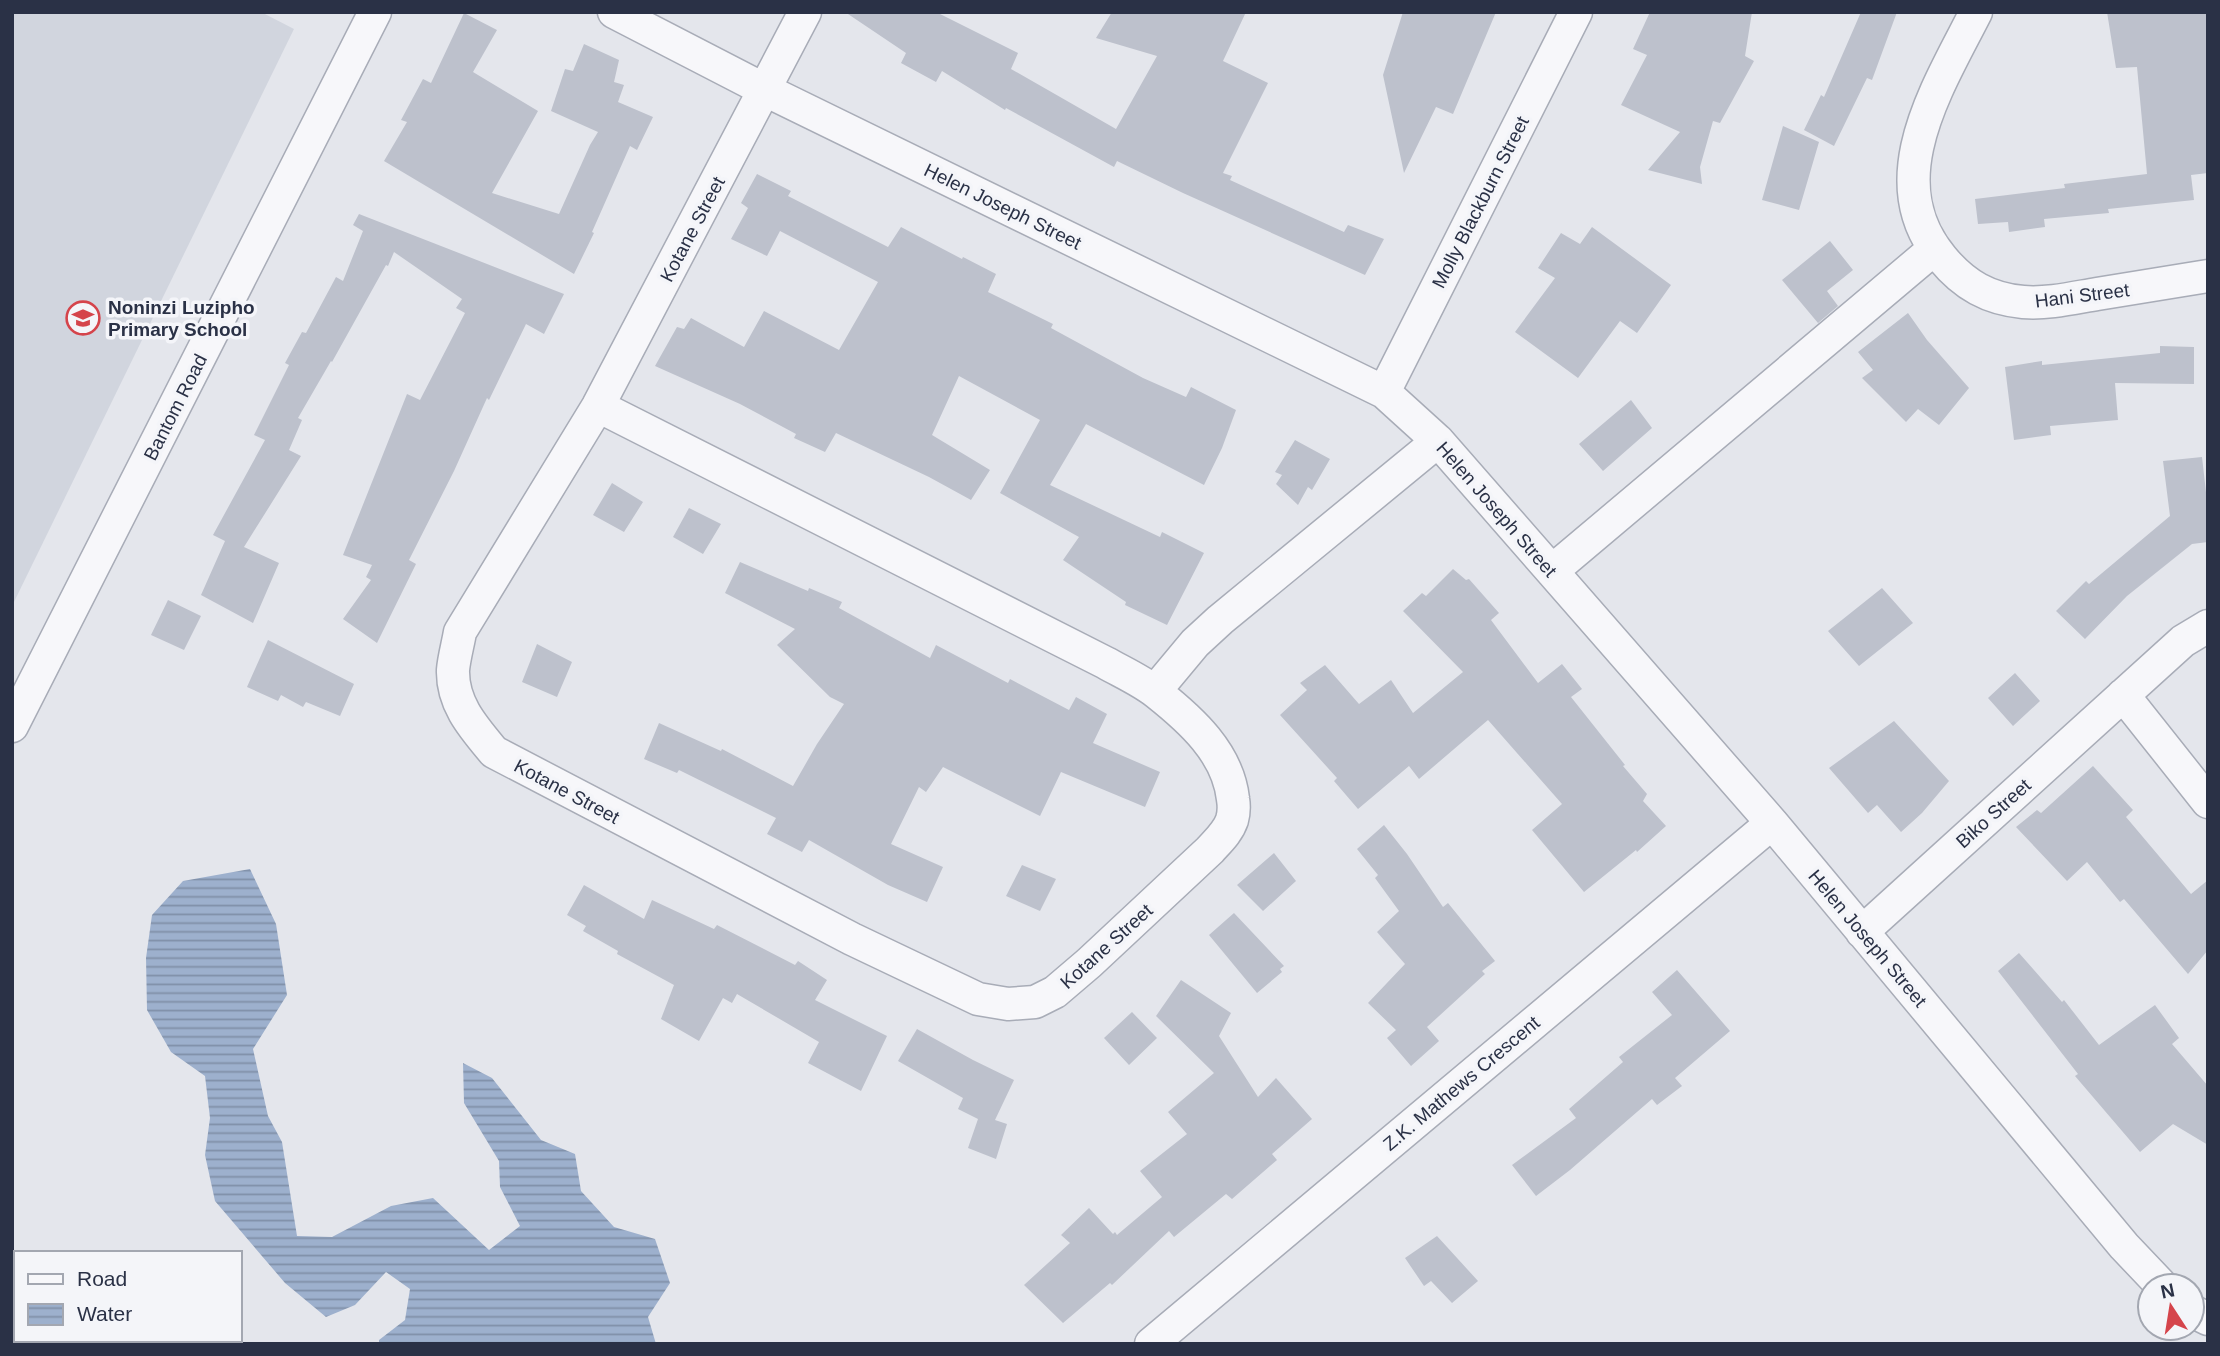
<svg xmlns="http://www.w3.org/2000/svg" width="2220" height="1356" font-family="Arial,sans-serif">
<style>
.built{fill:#d1d5de}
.water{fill:url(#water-rules)}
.building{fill:#bdc1cc}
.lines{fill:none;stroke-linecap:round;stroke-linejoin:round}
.street-casing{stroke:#a8acb7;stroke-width:35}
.street{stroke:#f7f7fa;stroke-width:32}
.labels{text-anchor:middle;stroke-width:7;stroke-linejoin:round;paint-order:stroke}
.street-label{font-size:19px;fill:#2a3146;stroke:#f4f5f9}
.poi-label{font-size:19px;font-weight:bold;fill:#2a3146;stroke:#f4f5f9;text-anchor:start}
</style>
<defs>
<pattern id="water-rules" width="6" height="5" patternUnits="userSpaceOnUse" patternTransform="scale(1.75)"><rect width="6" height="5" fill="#9db0cd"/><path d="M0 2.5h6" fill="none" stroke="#8090a8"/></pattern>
</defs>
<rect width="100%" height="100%" fill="#e4e6ec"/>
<!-- built -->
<path class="built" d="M12 12H261L294 29 12 606Z"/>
<!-- water -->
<path class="water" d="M250 869 276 924 287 995 253 1049 268 1116 282 1142 297 1236 332 1237 391 1206 433 1198 489 1250 520 1226 500 1187 499 1161 464 1103 463 1063 492 1078 541 1140 575 1154 581 1191 614 1227 655 1239 670 1283 648 1317 656 1344H379V1340L405 1320 410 1289 386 1272 355 1305 326 1317 285 1283 215 1201 205 1155 210 1118 205 1076 171 1052 147 1010 146 958 152 915 183 881Z"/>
<!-- building -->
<path class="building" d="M845 12H936L1018 53 1011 69 1116 129 1157 56 1096 38 1112 12H1246L1223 61 1268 83 1223 173 1232 176 1230 180 1344 232 1348 225 1384 239 1365 275 1183 193 1117 161 1114 167 1006 108 1005 110 942 71 936 82 901 63 906 53Z
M1403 12H1496L1453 114 1436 107 1404 173 1383 75Z
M1650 12H1752L1745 56 1754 61 1720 123 1713 121 1700 167 1702 184 1648 170 1680 132 1621 105 1647 55 1633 49Z
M1861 12H1897L1872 80 1867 78 1834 146 1804 130 1821 95 1824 97Z
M2107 12H2208V173L2191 175 2194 200 2108 209 2109 213 2044 219 2045 227 2009 232 2008 222 1978 224 1975 199 2065 188 2064 184 2147 174 2137 67 2116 68Z
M464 13 497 30 473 72 538 111 492 193 559 214 590 145 598 132 551 111 565 69 573 71 584 44 619 60 614 82 624 85 618 102 653 117 637 150 630 146 592 232 594 233 574 274 384 161 407 122 401 120 423 79 431 83Z
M1783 126 1819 142 1799 210 1762 200Z
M757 174 791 191 788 196 888 247 901 227 962 259 963 257 996 274 988 292 1053 324 1051 328 1143 378 1186 397 1191 387 1236 410 1222 448 1204 485 1086 424 1050 485 1160 537 1162 532 1204 553 1167 625 1125 605 1126 602 1063 560 1079 537 1000 493 1040 420 959 376 932 435 990 470 971 500 929 477 836 433 825 452 794 438 796 434 740 404 655 366 677 327 684 329 691 318 744 347 764 311 839 350 878 282 780 231 767 256 731 239 748 208 741 203Z
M359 214 564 294 544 334 526 324 489 400 487 398 454 471 409 560 416 564 377 643 343 619 371 580 366 577 372 565 343 555 407 394 420 400 465 313 456 308 462 299 394 252 388 266 386 265 332 362 331 361 298 418 302 420 289 450 301 456 244 547 279 563 253 623 201 595 225 541 213 535 265 440 254 435 289 365 285 363 302 332 306 333 336 277 343 281 363 231 353 225Z
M1592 227 1671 285 1637 333 1620 321 1578 378 1515 332 1555 278 1538 268 1561 233 1580 244Z
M1830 241 1853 270 1827 291 1838 306 1818 323 1782 280Z
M1908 313 1927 340 1969 388 1939 425 1918 409 1906 422 1862 378 1873 370 1858 352Z
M2160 346 2194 347V384L2115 383 2118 420 2050 426 2051 435 2014 440 2005 367 2042 361V365L2160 353Z
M1631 400 1652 428 1603 471 1579 444Z
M1295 440 1330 459 1312 490 1308 487 1298 505 1276 484 1282 475 1275 472Z
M2202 457 2208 510V542L2192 544 2127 596 2085 639 2056 611 2086 581 2089 584 2170 516 2163 461Z
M612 483 643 502 624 532 593 515Z
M689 508 721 524 703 554 673 537Z
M740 562 808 591 809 588 842 602 839 608 930 658 936 645 1008 683 1010 679 1069 710 1076 697 1107 714 1093 743 1160 772 1145 807 1061 772 1040 816 943 767 926 792 919 787 891 844 943 867 927 902 888 885 809 840 802 852 767 834 776 818 679 770 677 773 644 759 659 723 721 751 722 749 793 786 817 744 844 704 830 697 777 645 795 629 725 593Z
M1453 569 1466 580 1469 579 1499 613 1491 620 1538 683 1562 664 1582 689 1571 697 1625 765 1623 766 1647 794 1643 801 1666 826 1637 852 1636 850 1584 892 1532 830 1562 804 1488 720 1419 779 1409 766 1358 809 1334 781 1337 778 1280 715 1307 690 1300 683 1325 665 1359 704 1391 680 1413 713 1463 672 1403 611 1422 593 1426 596Z
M1882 588 1913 623 1859 666 1828 631Z
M168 600 201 616 184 650 151 635Z
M268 640 354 684 340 716 306 702 303 707 281 695 278 701 247 687Z
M537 644 572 662 557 697 522 682Z
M2015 673 2040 701 2013 726 1988 698Z
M1894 721 1949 781 1922 813 1901 832 1877 805 1868 813 1829 768Z
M2093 766 2133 810 2126 817 2191 894 2208 880V950L2188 974 2124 899 2120 902 2087 862 2067 881 2016 827 2037 810 2041 813Z
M1384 825 1407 854 1443 907 1448 903 1495 961 1482 971 1485 974 1427 1027 1439 1041 1411 1066 1387 1038 1396 1030 1368 1003 1405 964 1377 932 1399 911 1375 878 1378 875 1357 849Z
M1274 853 1296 881 1263 911 1237 885Z
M1022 865 1056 879 1040 911 1006 896Z
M584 885 644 919 652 900 714 929 717 925 795 965 798 961 827 980 815 1000 887 1036 861 1091 808 1063 819 1042 737 994 732 1003 723 998 699 1041 661 1019 674 985 617 954 618 951 583 931 586 926 567 915Z
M1234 913 1284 966 1280 969 1282 972 1257 993 1209 935Z
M2019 953 2062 1002 2064 1000 2099 1045 2155 1005 2179 1038 2172 1044 2208 1086V1145L2173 1124 2140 1152 2075 1076 2078 1074 1998 971Z
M1677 970 1730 1031 1675 1078 1682 1086 1657 1105 1652 1099 1570 1170 1536 1196 1512 1165 1576 1118 1569 1109 1623 1062 1619 1057 1672 1015 1652 992Z
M1181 980 1231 1013 1219 1036 1258 1097 1276 1078 1312 1119 1272 1154 1277 1160 1232 1199 1226 1194 1174 1237 1169 1231 1112 1285 1110 1283 1063 1323 1024 1285 1070 1243 1061 1235 1089 1208 1113 1234 1115 1232 1117 1235 1162 1197 1140 1171 1187 1134 1168 1112 1214 1073 1156 1016Z
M1132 1012 1157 1038 1129 1065 1104 1038Z
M917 1029 973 1060 1014 1080 995 1120 1007 1124 996 1159 968 1148 978 1119 958 1109 963 1098 898 1061Z
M1437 1236 1478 1281 1452 1303 1431 1281 1424 1286 1405 1258Z"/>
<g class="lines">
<defs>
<path id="street" d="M614 12 765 90 1384 392 1438 441 1772 823 2124 1246 2162 1286
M1976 12C1938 87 1877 181 1942 258 1964 285 1989 299 2023 302 2048 304 2073 298 2097 294 2134 288 2171 282 2208 276
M1384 392 1576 12
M598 406 1106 663C1122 672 1142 681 1157 693 1191 720 1228 753 1233 799 1234 805 1234 813 1232 820 1228 832 1218 841 1210 850L1089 963 1055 992 1035 1002 1008 1004 978 999 852 939 494 752C474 728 452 704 453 670 454 658 458 644 460 632L598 406 805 12
M1552 571 1934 249
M1155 691 1195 643 1220 620 1438 441
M2123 695 2208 802
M12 726 375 12
M1862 932 2183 641 2208 626
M2192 1311 2208 1319
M1151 1344 1772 823"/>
</defs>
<!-- street casing -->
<use href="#street" class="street-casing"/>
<!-- street -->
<use href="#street" class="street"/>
</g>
<!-- icons -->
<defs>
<symbol id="school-ring" viewBox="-11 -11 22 22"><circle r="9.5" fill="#f4f5f9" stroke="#d5444b" stroke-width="1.5"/><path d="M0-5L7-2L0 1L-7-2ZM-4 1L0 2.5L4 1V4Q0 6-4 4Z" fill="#d5444b"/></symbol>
</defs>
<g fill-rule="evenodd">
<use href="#school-ring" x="64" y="299" width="38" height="38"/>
</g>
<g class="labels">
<!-- street labels -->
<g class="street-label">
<text transform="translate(1480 202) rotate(-63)" y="7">Molly Blackburn Street</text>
<text transform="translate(1003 206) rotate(26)" y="7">Helen Joseph Street</text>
<text transform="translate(692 229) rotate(-62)" y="7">Kotane Street</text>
<text transform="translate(2082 295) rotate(-7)" y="7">Hani Street</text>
<text transform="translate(175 407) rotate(-63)" y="7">Bantom Road</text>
<text transform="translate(1497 509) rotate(49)" y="7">Helen Joseph Street</text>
<text transform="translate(567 791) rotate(28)" y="7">Kotane Street</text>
<text transform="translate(1993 813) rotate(-42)" y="7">Biko Street</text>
<text transform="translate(1868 938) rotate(50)" y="7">Helen Joseph Street</text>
<text transform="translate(1106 946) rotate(-42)" y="7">Kotane Street</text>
<text transform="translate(1461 1083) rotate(-40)" y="7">Z.K. Mathews Crescent</text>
</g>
<!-- poi labels -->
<g class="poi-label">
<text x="108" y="314">Noninzi Luzipho<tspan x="108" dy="22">Primary School</tspan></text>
</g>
</g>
<!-- border -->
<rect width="2220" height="1356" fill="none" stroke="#2a3146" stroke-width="28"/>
<!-- legend -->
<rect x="14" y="1251" width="228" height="91" fill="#f4f5f9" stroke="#a3a7b1" stroke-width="2"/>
<rect x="28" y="1274" width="35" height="10" fill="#f7f7fa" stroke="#a3a7b1" stroke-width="2"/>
<text x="77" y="1286" font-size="21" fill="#2a3146">Road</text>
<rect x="28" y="1304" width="35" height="21" fill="url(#water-rules)" stroke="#a3a7b1" stroke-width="2"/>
<text x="77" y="1321" font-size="21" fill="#2a3146">Water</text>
<!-- north arrow -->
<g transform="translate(2171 1307) rotate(348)"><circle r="33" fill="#f4f5f9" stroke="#a3a7b1" stroke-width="2"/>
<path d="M0-5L12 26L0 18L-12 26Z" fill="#d5444b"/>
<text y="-10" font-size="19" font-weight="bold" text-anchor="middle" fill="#2a3146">N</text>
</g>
</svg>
